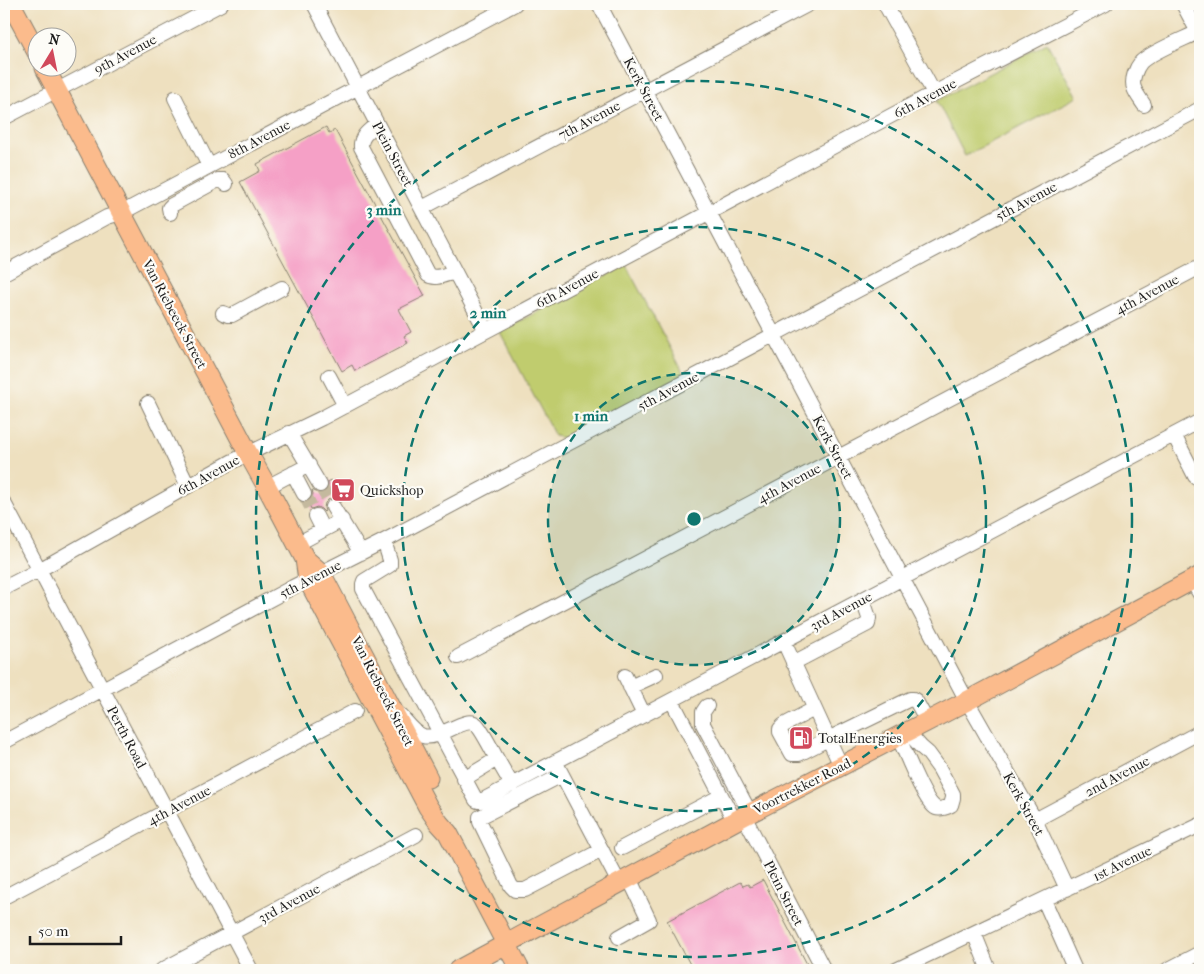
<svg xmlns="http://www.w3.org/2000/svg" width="1204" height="974" font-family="'IM FELL French Canon',serif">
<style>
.green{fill:#c0cc6e;stroke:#6e7445}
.building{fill:#f5a0c6}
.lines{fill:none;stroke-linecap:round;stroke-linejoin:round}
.minor-tunnel{stroke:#c4b99e;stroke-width:14;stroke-dasharray:14 7;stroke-linecap:butt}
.minor-casing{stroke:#857e6e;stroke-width:16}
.major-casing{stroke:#857e6e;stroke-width:21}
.minor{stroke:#fff;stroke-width:14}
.major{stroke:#fbbb8c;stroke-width:19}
.ring{fill:none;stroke:#0f766e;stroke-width:2.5;stroke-dasharray:9 6}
.labels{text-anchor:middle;stroke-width:4.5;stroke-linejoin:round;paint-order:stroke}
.street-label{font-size:14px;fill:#1c1c1c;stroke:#fdfcf7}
.poi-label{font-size:14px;fill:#1c1c1c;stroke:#fdfcf7;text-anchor:start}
.centre{fill:#0f766e;stroke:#fdfcf7;stroke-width:2.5}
.ring-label{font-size:15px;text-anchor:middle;font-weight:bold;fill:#0f766e;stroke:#fdfcf7;stroke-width:4.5;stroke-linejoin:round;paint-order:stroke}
</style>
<rect width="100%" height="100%" fill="#fdfcf7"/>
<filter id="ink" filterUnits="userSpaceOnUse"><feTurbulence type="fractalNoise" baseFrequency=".02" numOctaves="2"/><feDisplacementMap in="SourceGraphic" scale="10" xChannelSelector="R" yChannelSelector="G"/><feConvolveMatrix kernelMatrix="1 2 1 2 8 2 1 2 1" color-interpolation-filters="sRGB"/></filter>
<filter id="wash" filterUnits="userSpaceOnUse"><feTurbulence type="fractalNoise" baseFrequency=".0096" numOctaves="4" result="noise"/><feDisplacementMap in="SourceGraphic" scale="20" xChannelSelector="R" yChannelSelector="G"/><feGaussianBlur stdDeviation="1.12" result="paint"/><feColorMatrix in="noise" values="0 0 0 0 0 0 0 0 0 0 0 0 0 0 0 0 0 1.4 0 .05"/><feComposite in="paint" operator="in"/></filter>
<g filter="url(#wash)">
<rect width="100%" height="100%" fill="#eee0bf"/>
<!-- green -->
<path class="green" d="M1047 43 1077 97 965 156 937 101Z
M626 265 684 374 563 438 555 436 500 332Z"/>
<g id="blocks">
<!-- building -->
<path class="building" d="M326 127 329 133 335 130 425 296 399 309 411 332 404 336 408 343 355 371 352 365 342 371 240 182 260 171 257 164Z
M331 480 342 501 340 502 338 500 333 498 329 499 325 503 324 508 325 511 324 512 321 509 317 507 311 509 308 502 312 498 313 494 312 490 320 494 324 493 328 489V482Z
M763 880 808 966 800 970H693L667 921 740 882 743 886 748 884 750 887Z"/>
</g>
</g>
<g filter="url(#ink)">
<use href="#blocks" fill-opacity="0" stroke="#857e6e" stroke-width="1"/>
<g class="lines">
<!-- minor-tunnel -->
<path class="minor-tunnel" d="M320 485 333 507
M304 494 316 516"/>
<defs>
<path id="minor" d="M314 4 486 331
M599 4 967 701 1035 820 1067 889
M885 4 934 93
M1183 4 1200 36
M175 98 209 166
M1144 105C1141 100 1136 94 1134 88 1131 80 1136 68 1141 62 1151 52 1184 39 1198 32
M4 118 221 4
M377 124C370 130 360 136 361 147L428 275C436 280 446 274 455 272
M422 208 809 4
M170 213 169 208 172 205 218 180H223L226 184
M4 273 107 217 121 213 515 4
M223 313 228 315H232L282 288
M329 376 345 406
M148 403 188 486
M289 433 320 485
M1174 435 1195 476 1200 480
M293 473 304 494
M267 487 309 465
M4 503 251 970
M333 507 361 553
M316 516 323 530
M384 541 390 560V565L364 581 363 584V589L476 800 478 801H481L1200 421
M297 544 342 520
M1192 581 1200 594
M4 588 39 570 231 462 322 418 934 93 1106 4
M784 642 841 766
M458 657 1200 267
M793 663 868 624 869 618 863 600
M625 676 644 715
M630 687 656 675
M672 701 735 822
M707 706 703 712V724L750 813
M814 709 784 725 780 729V732L792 754H799L828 739 910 699H913L916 701 927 721
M400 715C407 722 414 733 423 736 440 741 466 714 477 725 483 732 492 750 497 759L464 779
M898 736C904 749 925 803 936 808 941 810 947 807 951 805L953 798V794L939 768 928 753 921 747 907 731
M4 742 293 587 384 541 1200 109
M497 759 512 785
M558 767 619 883
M562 775 480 817V822L511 886 515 890H525L602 850
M744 816 824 970
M1035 820 1200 732
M622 848 721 796
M4 897 355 711
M1044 900 1075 970
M974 933 989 970
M619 937 649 920 629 878
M162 970 416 835
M896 970 1200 825
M1167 970 1200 953"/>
<path id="major" d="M11 4 38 54
M45 68 248 453 267 487 305 559 308 580 428 807 439 823 448 833 520 970
M305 559 321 573 428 778
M458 970 744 816 967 701 1200 576"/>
</defs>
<!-- minor casing -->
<use href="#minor" class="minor-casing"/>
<!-- major casing -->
<use href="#major" class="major-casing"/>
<!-- minor -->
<use href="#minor" class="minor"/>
<!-- major -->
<use href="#major" class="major"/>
</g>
</g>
<!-- distance rings -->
<circle cx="694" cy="519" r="146" fill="#0f766e" fill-opacity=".12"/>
<g class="ring">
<circle cx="694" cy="519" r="146"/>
<circle cx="694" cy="519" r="292"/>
<circle cx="694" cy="519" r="438"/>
</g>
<!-- icons -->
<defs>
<symbol id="supermarket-square" viewBox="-11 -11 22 22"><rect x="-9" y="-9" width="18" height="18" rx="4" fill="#d1495b" stroke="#fdfcf7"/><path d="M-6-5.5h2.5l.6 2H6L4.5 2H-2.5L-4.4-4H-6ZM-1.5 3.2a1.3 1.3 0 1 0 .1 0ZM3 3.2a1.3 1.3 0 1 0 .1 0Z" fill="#fff"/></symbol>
<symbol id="fuel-square" viewBox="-11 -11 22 22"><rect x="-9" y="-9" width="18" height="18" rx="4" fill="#d1495b" stroke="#fdfcf7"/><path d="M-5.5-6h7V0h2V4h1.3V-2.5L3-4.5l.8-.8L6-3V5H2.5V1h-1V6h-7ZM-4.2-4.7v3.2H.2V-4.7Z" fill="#fff"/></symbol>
</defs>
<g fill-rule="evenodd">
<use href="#supermarket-square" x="329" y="476" width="28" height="28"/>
<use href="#fuel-square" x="787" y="724" width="28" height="28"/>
</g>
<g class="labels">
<!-- street labels -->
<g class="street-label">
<text transform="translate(125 54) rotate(-28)" y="5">9th Avenue</text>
<text transform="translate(644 89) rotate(62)" y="5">Kerk Street</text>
<text transform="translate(925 98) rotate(-28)" y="5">6th Avenue</text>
<text transform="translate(589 120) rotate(-28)" y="5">7th Avenue</text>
<text transform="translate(259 139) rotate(-28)" y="5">8th Avenue</text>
<text transform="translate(393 154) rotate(62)" y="5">Plein Street</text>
<text transform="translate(1026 201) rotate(-28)" y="5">5th Avenue</text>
<text transform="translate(567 288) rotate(-28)" y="5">6th Avenue</text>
<text transform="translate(1147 294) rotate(-28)" y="5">4th Avenue</text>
<text transform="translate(175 314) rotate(62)" y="5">Van Riebeeck Street</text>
<text transform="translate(668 391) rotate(-28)" y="5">5th Avenue</text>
<text transform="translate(833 447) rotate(62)" y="5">Kerk Street</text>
<text transform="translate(208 475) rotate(-29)" y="5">6th Avenue</text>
<text transform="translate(789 483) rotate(-28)" y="5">4th Avenue</text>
<text transform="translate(310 579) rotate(-27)" y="5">5th Avenue</text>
<text transform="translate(841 611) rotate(-28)" y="5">3rd Avenue</text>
<text transform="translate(383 691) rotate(63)" y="5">Van Riebeeck Street</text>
<text transform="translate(127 737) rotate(62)" y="5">Perth Road</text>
<text transform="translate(1117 776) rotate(-28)" y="5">2nd Avenue</text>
<text transform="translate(802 786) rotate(-27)" y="5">Voortrekker Road</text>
<text transform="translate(1024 804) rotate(61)" y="5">Kerk Street</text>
<text transform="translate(179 805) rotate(-28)" y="5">4th Avenue</text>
<text transform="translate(1122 863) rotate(-26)" y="5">1st Avenue</text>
<text transform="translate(784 893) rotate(63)" y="5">Plein Street</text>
<text transform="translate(289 903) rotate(-28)" y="5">3rd Avenue</text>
</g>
<!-- poi labels -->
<g class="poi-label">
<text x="360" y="495">Quickshop</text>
<text x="818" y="743">TotalEnergies</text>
</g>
</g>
<circle cx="694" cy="519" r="8" class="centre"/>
<g class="ring-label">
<text x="384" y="215">3 min</text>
<text x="488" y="318">2 min</text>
<text x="591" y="421">1 min</text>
</g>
<!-- margin -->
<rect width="1204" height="974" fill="none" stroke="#fdfcf7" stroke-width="20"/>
<!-- north arrow -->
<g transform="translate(52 52) rotate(10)"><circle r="24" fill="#fdfcf7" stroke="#a3a29f"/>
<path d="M0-4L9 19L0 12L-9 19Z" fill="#d1495b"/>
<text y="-8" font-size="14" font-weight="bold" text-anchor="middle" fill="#1c1c1c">N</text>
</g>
<!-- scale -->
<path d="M30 936v8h91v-8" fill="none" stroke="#1c1c1c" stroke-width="2.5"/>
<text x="38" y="936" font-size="15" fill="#1c1c1c" stroke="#fdfcf7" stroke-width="4" paint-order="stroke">50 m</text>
</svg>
